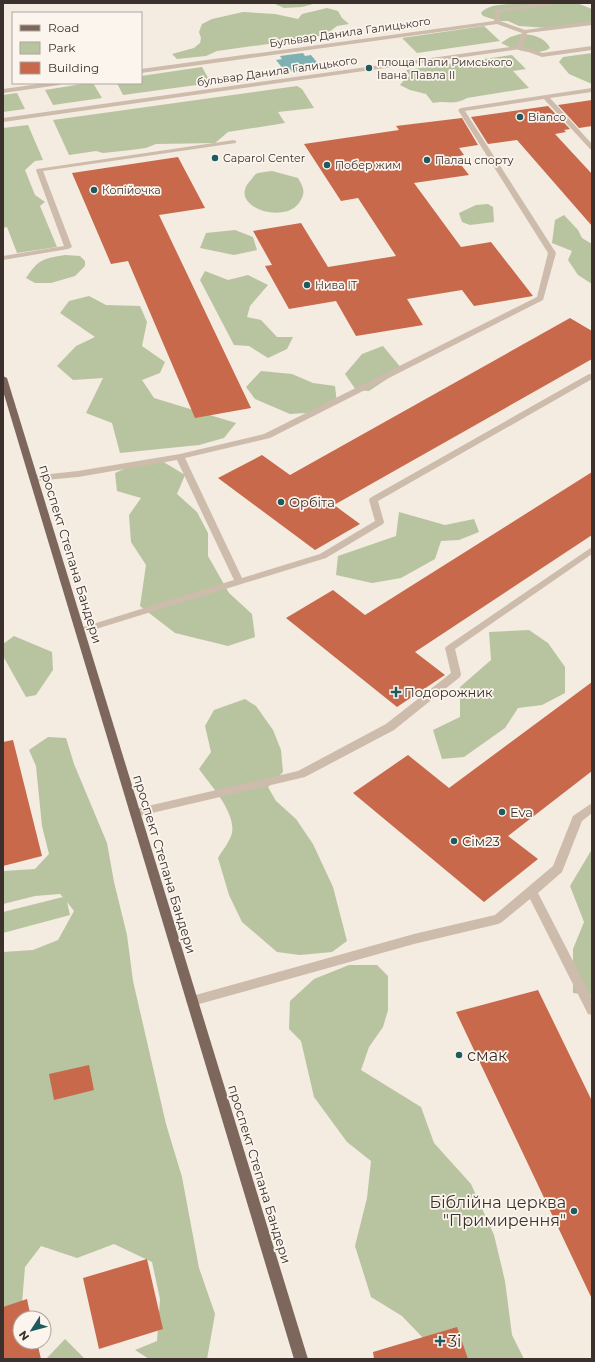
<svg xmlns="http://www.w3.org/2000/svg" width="595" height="1362" font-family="Montserrat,sans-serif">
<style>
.green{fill:#b8c4a0}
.water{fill:#7fb0b2}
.building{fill:#c8694b}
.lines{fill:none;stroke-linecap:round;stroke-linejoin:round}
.service{fill:#cdbbac;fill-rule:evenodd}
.pedestrian{fill:#cdbbac;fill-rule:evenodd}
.primary{fill:#7d675c;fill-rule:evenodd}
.poi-dot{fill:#1f5a5e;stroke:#fbf5ee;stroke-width:1.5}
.labels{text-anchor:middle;stroke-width:3.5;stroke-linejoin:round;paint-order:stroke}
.far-street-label{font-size:11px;fill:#3b302b;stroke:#fbf5ee}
.far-poi-label{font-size:11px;fill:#3b302b;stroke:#fbf5ee;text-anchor:start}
.poi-label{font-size:13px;fill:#3b302b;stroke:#fbf5ee;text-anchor:start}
.street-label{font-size:13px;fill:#3b302b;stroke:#fbf5ee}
.near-poi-label{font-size:16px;fill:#3b302b;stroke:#fbf5ee;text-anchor:start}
</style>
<rect width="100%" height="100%" fill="#f4ebe1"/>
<!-- green -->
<path class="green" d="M273 3H317L302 7 284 8Z
M528 3H577L592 9V22L548 28 519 26 508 21H499L483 16 481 13C489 2 515 5 528 3Z
M327 8 338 11 342 18 349 24 337 26 326 34 311 38 217 51 206 56 177 59 172 54 194 48 200 43 201 38 199 32 202 24 212 19 243 12 275 14 298 19 302 14Z
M484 26 500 41 417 53 402 38Z
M520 34C532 34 545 37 550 48 537 57 514 50 501 43L510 37Z
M592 53V84L569 74 559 62 563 57Z
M512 55 526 69 513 71 529 88 467 98C453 106 447 100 433 103L426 94 410 90 400 85 405 79 410 76 406 70Z
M202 67 211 83 123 95 117 83H141V76Z
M88 83H93L102 98 53 105 45 90Z
M297 86 302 89 314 108 278 112 285 123 228 132 215 143 156 144 146 148 131 150 103 153 96 151 69 155 53 120Z
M17 93 25 109 3 112V95Z
M28 125 43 160 35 161 25 170 35 195 45 202 40 206 57 247 17 253 7 227 3 228V128Z
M272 171 298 178C304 188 306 193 299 203 283 225 227 206 250 181 252 179 254 175 256 174 260 172 267 172 272 171Z
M488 204 493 207 494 222 470 225 462 222 459 213 476 205Z
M564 215 578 230 582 238 592 244V284L578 275 568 260 572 251 552 243 555 220Z
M235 230 253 237 257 250 234 255 200 248 206 233Z
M65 255 80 256 85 261V266L75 276 51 283H35L26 278C39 259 42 259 65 255Z
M205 271 228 280 248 275 268 285 250 306 247 317 261 320 277 337H293L287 349 268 358 249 346 234 345 200 280Z
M89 296 106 305 140 306 147 322 142 346 165 362 160 373 142 380 154 398 236 423 224 438 199 445 120 453 112 423 86 413 103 378 73 380 57 366 76 346 95 337 60 313 69 301Z
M383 346 402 369 369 391 356 390 345 374 362 354Z
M261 371 292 374 313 383 335 386 337 403 320 412 290 414 255 399 246 387Z
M162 461 185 475 177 494 197 512 208 533V556L229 593 252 614 255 637 228 646 175 633 140 606 146 565 131 542 129 515 141 498 117 491 115 473 135 464Z
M399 512 445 525 474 519 479 532 459 540 441 541 435 559 401 578 372 583 336 575 338 556 396 536Z
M529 630 548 643 565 667V693L542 705 518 708 505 728 464 757 442 759 433 730 460 717V687L491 660 489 632Z
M14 636 52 652 53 670 36 695 26 697 3 656V644Z
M245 699 256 706 273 730 281 750 283 772 268 787 276 801 296 819 313 844 333 887 347 941 332 952 300 955 277 952 242 922 229 895 218 858C222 851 228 844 231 836 239 815 210 785 199 769L211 752 205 726 214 710Z
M48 737 66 738 74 764 107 843 114 882 127 935 133 981 166 1124 182 1177 199 1268 215 1314 207 1359H149L135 1350 157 1341 160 1299 152 1262 114 1244 77 1258 41 1246 25 1267 22 1303 3 1315V952L33 950 58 940 74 911 67 902 70 915 3 933V912L63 897 60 894 35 896 3 904V871L35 869 49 854 42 826 36 766 29 750Z
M592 849V995L573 993V949L584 922 570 886Z
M349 965H377L388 976V1010L383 1027 369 1047 361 1070 421 1107 434 1143 471 1184 494 1235 505 1281 512 1335 524 1359H443L402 1316 371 1297 355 1246 367 1198 371 1161 347 1142 314 1097 301 1041 289 1029 290 1001 314 979Z
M65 1339 85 1359H44L47 1358Z"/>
<!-- water -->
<path class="water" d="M303 53 305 56 311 55 319 65 313 66 315 69 292 72 290 69 284 70 276 60 282 59 280 56Z"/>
<!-- building -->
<path class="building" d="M592 100V126L579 128 558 105Z
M548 106 570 129 564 130 566 132 555 134 592 174V226L517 140 488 144 471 117Z
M462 118 478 145 459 148 464 155 455 157 469 175 414 183 461 247 491 242 533 296 474 306 462 290 407 299 423 325 356 336 336 301 289 309 265 266 272 265 253 231 301 223 328 267 396 256 358 198 341 201 304 144 399 130 396 126Z
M178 157 205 208 159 215 251 408 195 418 128 261 111 264 72 173Z
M570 318 592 331V359L334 505 360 524 315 550 218 478 262 455 290 475Z
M592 472V535L415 652 445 675 397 707 286 618 333 590 365 615Z
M592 682V771L508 836 538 859 484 902 353 793 408 755 449 788Z
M13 740 42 856 3 866V742Z
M538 990 592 1101V1299L456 1012Z
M89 1065 94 1090 54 1100 49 1074Z
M147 1259 163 1329 99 1349 83 1278Z
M27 1299 31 1318H20V1342H37L41 1359H3V1307Z
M457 1327 468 1359H374L373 1352Z"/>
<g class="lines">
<!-- service -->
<path class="service" d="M592 88V92L550 98 592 144V150L590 149 544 99 465 111 556 253 543 300 270 438 185 458 242 578 320 554 375 521 369 500 370 498 589 374H592V379L378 501 384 522 383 524 326 558 83 633H77L75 631 77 629 234 580 177 460 78 477 34 481 31 480 30 478 31 476 78 471 180 454 264 434 537 297 548 253 458 110 461 108Z
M234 140 236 141V143L43 171 72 247 68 249 3 260V256L64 246 36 170 37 169Z
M592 547V554L455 649 461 674 460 677 394 730 305 777 135 817 131 816 130 813 131 810 135 809 298 771 386 724 451 673 445 648 447 646Z
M592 803V813L582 821 562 872 538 893 592 998V1015L588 1014 530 899 502 922 498 924 414 944 192 1006 188 1005 186 1001 188 997 192 996 414 934 495 915 553 866 573 816Z"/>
<!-- pedestrian -->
<path class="pedestrian" d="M539 3H554L551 5 500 12V21L525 30 592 21V25L527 33 523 46 542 53 592 46V50L542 57 520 49 3 122V118L517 46 522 33 497 24 141 73V69L494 21 495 10Z
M46 83H62L59 85 3 93V89Z"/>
<!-- primary -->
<path class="primary" d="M3 376 7 378 308 1359H294L3 391Z"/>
</g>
<!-- markers -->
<g class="poi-dot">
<circle cx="369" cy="68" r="4"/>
<circle cx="520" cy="117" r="4"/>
<circle cx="215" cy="158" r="4"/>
<circle cx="427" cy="160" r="4"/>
<circle cx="327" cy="165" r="4"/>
<circle cx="94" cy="190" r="4"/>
<circle cx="307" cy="285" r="4"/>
<circle cx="281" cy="502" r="4"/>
<path d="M394 686h4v4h4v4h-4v4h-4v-4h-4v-4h4z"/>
<circle cx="502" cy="812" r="4"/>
<circle cx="454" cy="841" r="4"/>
<circle cx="459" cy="1055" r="4"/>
<circle cx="574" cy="1211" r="4"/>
<path d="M438 1335h4v4h4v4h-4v4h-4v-4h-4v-4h4z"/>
</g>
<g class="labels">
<!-- far-street labels -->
<g class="far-street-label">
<text transform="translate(350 32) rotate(-8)" y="4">Бульвар Данила Галицького</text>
<text transform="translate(277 71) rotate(-8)" y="4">бульвар Данила Галицького</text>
</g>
<!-- far-poi labels -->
<g class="far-poi-label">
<text x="377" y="66">площа Папи Римського<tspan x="377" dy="13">Івана Павла ІІ</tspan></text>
<text x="528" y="121">Bianco</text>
<text x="223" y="162">Caparol Center</text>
<text x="435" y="164">Палац спорту</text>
<text x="335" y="169">Побер жим</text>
<text x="102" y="194">Копійочка</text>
<text x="315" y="289">Нива IT</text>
</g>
<!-- poi labels -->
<g class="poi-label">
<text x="289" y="507">Орбіта</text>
<text x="404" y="697">Подорожник</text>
<text x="510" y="817">Eva</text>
<text x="462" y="846">Сім23</text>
</g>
<!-- street labels -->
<g class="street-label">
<text transform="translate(71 554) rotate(73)" y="5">проспект Степана Бандери</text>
<text transform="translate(165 864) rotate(73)" y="5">проспект Степана Бандери</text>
<text transform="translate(260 1174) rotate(73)" y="5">проспект Степана Бандери</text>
</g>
<!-- near-poi labels -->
<g class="near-poi-label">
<text x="467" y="1061">смак</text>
<text x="566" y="1208" text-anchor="end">Біблійна церква<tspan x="566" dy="18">"Примирення"</tspan></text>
<text x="448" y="1347">3і</text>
</g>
</g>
<!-- border -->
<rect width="595" height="1362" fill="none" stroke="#3b302b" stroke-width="8"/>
<!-- legend -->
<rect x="12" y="12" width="130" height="72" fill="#fbf5ee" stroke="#aea6a0"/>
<rect x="20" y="25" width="20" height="6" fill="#7d675c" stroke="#aea6a0"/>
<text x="48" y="32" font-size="12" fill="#3b302b">Road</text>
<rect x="20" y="42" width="20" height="12" fill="#b8c4a0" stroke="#aea6a0"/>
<text x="48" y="52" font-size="12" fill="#3b302b">Park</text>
<rect x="20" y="62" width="20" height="12" fill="#c8694b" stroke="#aea6a0"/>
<text x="48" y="72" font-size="12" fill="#3b302b">Building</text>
<!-- north arrow -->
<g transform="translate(32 1330) rotate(234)"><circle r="19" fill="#fbf5ee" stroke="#aea6a0"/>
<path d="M0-3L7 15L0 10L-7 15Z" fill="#1f5a5e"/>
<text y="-6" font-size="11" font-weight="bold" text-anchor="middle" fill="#3b302b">N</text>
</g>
</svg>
